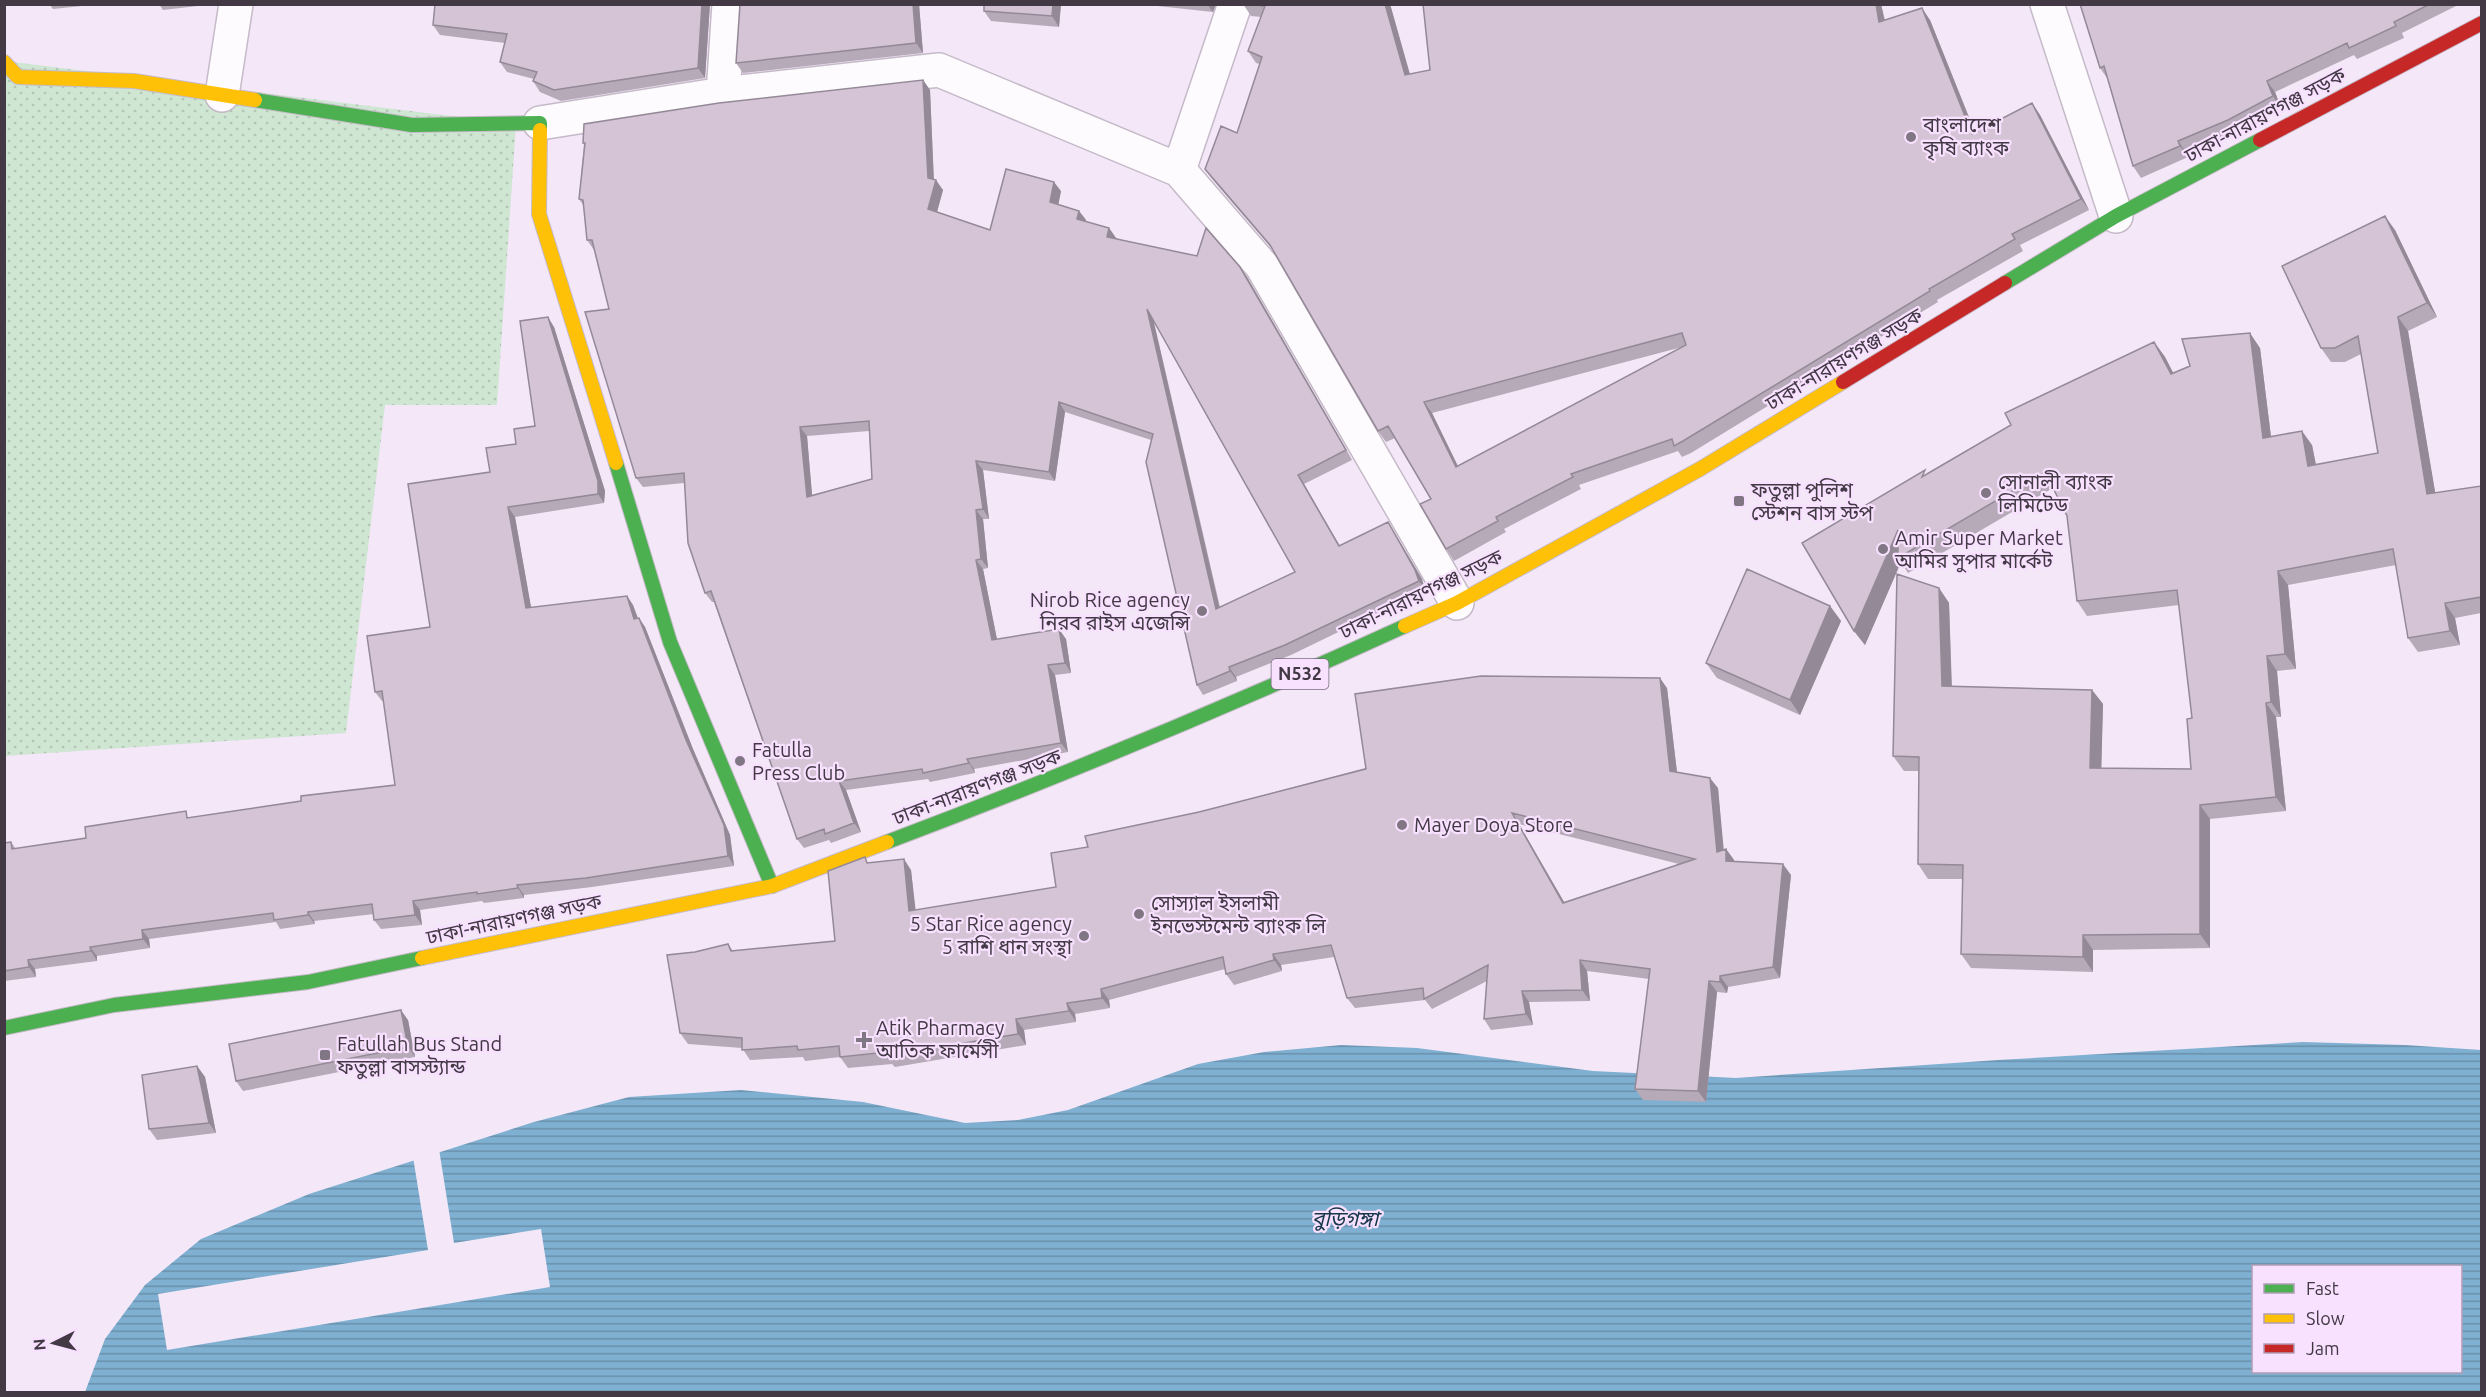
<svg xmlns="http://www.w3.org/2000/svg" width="2486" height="1397" font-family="Ubuntu,'Noto Sans Bengali',sans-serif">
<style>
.grass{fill:url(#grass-dots)}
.water{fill:url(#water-rules);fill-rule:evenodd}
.pier{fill:#f4e7f8}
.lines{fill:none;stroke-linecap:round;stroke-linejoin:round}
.street-casing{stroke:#c5bac8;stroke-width:36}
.fast-casing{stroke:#c5bac8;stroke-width:16}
.slow-casing{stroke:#c5bac8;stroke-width:16}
.jam-casing{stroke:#c5bac8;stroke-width:16}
.street{stroke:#fdfbfe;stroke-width:33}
.fast{stroke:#4caf50;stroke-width:14}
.slow{stroke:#ffc107;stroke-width:14}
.jam{stroke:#c62828;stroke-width:14}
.wall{fill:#b6a9b8;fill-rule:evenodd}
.shaded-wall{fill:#948996}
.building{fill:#d4c4d6;stroke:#948996;stroke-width:1.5;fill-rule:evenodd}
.poi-dot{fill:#807684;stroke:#f8e0ff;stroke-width:2}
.labels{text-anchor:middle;stroke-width:4.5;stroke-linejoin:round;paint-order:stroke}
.shield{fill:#f8e0ff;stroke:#796b7d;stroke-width:1.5}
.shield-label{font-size:18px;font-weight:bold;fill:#423945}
.street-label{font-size:20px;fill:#423945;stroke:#f8e0ff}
.poi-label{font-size:20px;fill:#423945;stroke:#f8e0ff;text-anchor:start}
.water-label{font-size:21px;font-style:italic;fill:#153749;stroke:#f8e0ff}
</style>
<defs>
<pattern id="grass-dots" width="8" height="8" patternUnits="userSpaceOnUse" patternTransform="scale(1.5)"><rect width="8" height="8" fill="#cfe6d2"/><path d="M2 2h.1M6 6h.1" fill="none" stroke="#b3c6b6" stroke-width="1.8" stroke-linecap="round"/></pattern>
<pattern id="water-rules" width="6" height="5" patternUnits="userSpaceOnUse" patternTransform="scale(1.5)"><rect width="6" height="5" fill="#7fb0d1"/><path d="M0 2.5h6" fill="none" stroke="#6a90ab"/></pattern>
</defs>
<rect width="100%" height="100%" fill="#f4e7f8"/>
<!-- grass -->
<path class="grass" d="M5 61 516 124 497 405H385L346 733 5 756Z"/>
<!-- water -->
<path class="water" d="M2303 1042 2405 1045 2481 1050V1392H85L105 1339 145 1285 201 1239 309 1194 534 1122 629 1097 741 1090 863 1102 965 1123 1018 1120 1068 1110 1198 1064 1264 1052 1341 1045 1417 1048 1593 1071 1736 1078 1998 1060ZM2254 1266H2460V1372H2254Z"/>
<!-- pier -->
<path class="pier" d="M439 1149 454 1243 541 1229 550 1287 167 1350 158 1294 428 1250 413 1157Z"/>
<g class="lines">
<defs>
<path id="street" d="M1235 4 1179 170 1262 266 1457 603
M2047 4 2116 216
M723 94 729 4
M222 95 236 4
M540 123 723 94 939 70 1179 170"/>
<path id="fast" d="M255 100 412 125 540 123V130
M2005 283 2116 216 2260 140
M616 463 670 642 772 886
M887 842C1062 776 1235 704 1405 626
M4 1028 114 1005 308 982 422 958"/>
<path id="slow" d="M4 62 18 77 134 81 255 100
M540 130 539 214 616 463
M1405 626 1457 603 1700 469 1843 382
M422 958 772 886 887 842"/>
<path id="jam" d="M2260 140 2482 23
M1843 382 2005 283"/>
</defs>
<!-- street casing -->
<use href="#street" class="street-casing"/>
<!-- fast casing -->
<use href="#fast" class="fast-casing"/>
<!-- slow casing -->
<use href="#slow" class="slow-casing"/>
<!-- jam casing -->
<use href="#jam" class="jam-casing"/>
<!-- street -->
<use href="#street" class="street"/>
<!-- fast -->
<use href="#fast" class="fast"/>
<!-- slow -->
<use href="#slow" class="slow"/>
<!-- jam -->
<use href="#jam" class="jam"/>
</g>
<!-- wall -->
<path class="wall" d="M49 4H101L53 9Z
M159 4H215L163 10Z
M435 4H710L705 78 561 101 540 92 533 81 534 79 507 72 500 62 505 43 440 35 433 25Z
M919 4 923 53 743 73 736 63Z
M984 4H1061L1059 27 991 21 984 11Z
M1139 4H1216L1213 12Z
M1243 4H1390L1410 74 1430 70 1423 4H1881L1885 20H1930L1975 132 2032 103 2040 115 2089 210 2020 245 2023 251 1937 300 1938 302 1691 453 1682 457 1678 451 1579 485 1581 489 1504 529 1506 532 1454 561 1446 549 1431 499 1395 438 1386 442 1378 431 1274 251 1213 180 1205 169 1237 133 1260 64 1256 63 1248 51 1262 17 1251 16ZM1686 346 1458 466 1432 413Z
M2080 4H2460L2402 33 2404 38 2357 59 2354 55 2275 92 2281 108 2236 132 2186 152 2188 157 2141 178 2133 166 2107 78 2100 68Z
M923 80 930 90 934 180 943 190 937 212 990 230 1061 191 1058 204 1079 211 1086 220 1085 222 1109 228 1116 238 1247 277 1352 460 1304 484 1340 546 1394 532 1422 579 1425 590 1291 655 1236 677 1237 681 1203 695 1197 685 1151 440 1065 412 1055 481 983 470 989 519H983L988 568 983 569 997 639H1066L1071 673 1055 675 1068 752 974 769 975 773 930 782 928 779 846 790 861 832 831 843 829 840 804 848 797 839 714 602H712L705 593 684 483 643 487 636 478 609 309 594 250 587 240 584 206 579 199 584 145 583 143ZM1154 322 1295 572 1220 607ZM869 431 872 479 812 495 807 436Z
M2395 230 2437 317 2408 331 2435 493 2481 486V613L2455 618 2460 645 2418 652 2408 638 2396 565 2288 585 2296 669 2277 671 2281 717H2276L2286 811 2210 819V948L2093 950V972L1971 968 1961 954 1963 879H1928L1918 864 1919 771H1904L1893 756 1939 588 1949 603 1952 686 2092 690 2103 704 2101 768 2191 769 2192 718 2179 605 2087 616 2077 601 2067 516 2053 488 1908 573 1901 562 1865 645 1854 631 1927 473 2154 342 2165 357 2173 373 2260 348 2271 437 2312 445 2316 465 2378 453 2361 354 2345 362H2331L2321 348Z
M554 327 605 491 604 503 515 517 531 608 627 596 633 605 638 618 645 627 693 749 730 835 734 866 592 887 524 895V898L484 903 482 901 420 910 422 925 381 929 374 920V914L314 921 315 924 280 929 276 922 149 939 150 948 97 956V961L35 969 36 977 4 981V843L11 842 16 849 86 838 190 818 301 801 395 785 384 701H382L375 692 430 627 490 472 535 426Z
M1830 606 1841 621 1800 715 1717 678 1706 663Z
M1667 688 1677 772 1718 788 1723 850 1726 849 1734 860V861L1791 875 1780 978 1728 987 1727 993 1717 992 1706 1102 1643 1100 1635 1089 1649 979 1587 971 1590 1001 1529 1002 1533 1025 1491 1030 1484 1019 1487 981 1432 1009 1425 1000 1355 1008 1347 998 1334 957 1281 965 1282 971 1234 985 1226 974 1225 969 1109 1000 1110 1008 1075 1014 1076 1022 1024 1030 1026 1045 895 1067 892 1064 848 1068 840 1057 805 1061 803 1057 750 1060 742 1048 688 1044 680 1033 695 952 728 944 733 951 835 941 869 863 911 870 915 910 1056 887 1088 847 1199 812ZM1519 824 1679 864 1564 902Z
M408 1020 415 1057 243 1091 236 1081Z
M197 1066 205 1077 216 1133 157 1140 149 1129Z"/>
<!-- shaded-wall -->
<path class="shaded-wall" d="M702 4H710L705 78 698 68Z
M913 4H919L923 53 916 43Z
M1053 4H1061L1059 27 1052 16Z
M1207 4H1216L1213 12Z
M1385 4H1390L1413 86 1405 75Z
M1876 4H1881L1887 33 1879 22Z
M1922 8 1930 20 1980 145 1972 134Z
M923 80 930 90 934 186 936 180 943 190 935 219 928 209V178Z
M2267 81 2275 92 2281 108 2273 96Z
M2032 103 2040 115 2089 210 2081 199Z
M2178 141 2186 152 2188 157 2180 146Z
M1054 182 1061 191 1057 212 1050 202Z
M1079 211 1086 220 1083 229 1077 219Z
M2385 216 2395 230 2437 317 2427 303Z
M1109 228 1116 238 1114 246 1107 237Z
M1240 267 1247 277 1352 460 1346 450Z
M1147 309 1153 319 1222 619 1216 609Z
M548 317 554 327 605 491 604 503 598 494Z
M2398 317 2408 331 2438 509 2427 494Z
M2250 333 2260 348 2273 453 2263 438Z
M2154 342 2165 357 2181 388 2171 374Z
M1059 402 1065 412 1055 481 1049 472Z
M1424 402 1432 413 1464 479 1456 467Z
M800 427 807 436 813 506 807 497Z
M2302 431 2312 445 2319 481 2308 466Z
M976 461 983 470 989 519 983 509Z
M1298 475 1304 484 1345 556 1339 546Z
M508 507 515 517 533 618 526 608Z
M976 510 983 519 988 568 981 559Z
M1388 522 1394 532 1422 579 1425 590 1419 581Z
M1898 530V558L1901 562 1865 645 1854 631Z
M976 560 983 569 999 650 992 640Z
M2278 571 2288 585 2296 669 2285 654Z
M1939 588 1949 603 1952 700 1942 686Z
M627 596 633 605 641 628 634 619Z
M2445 603 2455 618 2460 645 2450 631Z
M1830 606 1841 621 1800 715 1790 700Z
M639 618 645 627 693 749 730 835 734 866 728 856 686 740Z
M1059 629 1066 639 1071 673 1065 663Z
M2267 656 2277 671 2281 717 2271 702Z
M1048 665 1055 675 1068 752 1061 743Z
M1229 667 1236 677 1237 681 1230 671Z
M1660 678 1667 688 1678 781 1670 771Z
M2092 690 2103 704 2101 782 2090 768Z
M2266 703 2276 717 2286 811 2276 797Z
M967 759 974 769 975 773 969 763Z
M1710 778 1718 788 1725 863 1717 852Z
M839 781 846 790 861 832 854 823Z
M2200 805 2210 819V948L2200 934Z
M1512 813 1519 824 1571 914 1563 903Z
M1726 849 1734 860V872L1726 861Z
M904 859 911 870 917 922 909 911Z
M1783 864 1791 875 1780 978 1773 967Z
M517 885 524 895V898L518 888Z
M413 901 420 910 422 925 415 915Z
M308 912 314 921 315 924 308 915Z
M142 930 149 939 150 948 143 939Z
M2083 935 2093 950V972L2083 957Z
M90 947 97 956V961L91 951Z
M1273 954 1281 965 1282 971 1274 960Z
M28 960 35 969 36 977 29 967Z
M1580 960 1587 971 1590 1001 1582 990Z
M1720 976 1728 987 1727 993 1720 982Z
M1709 981 1717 992 1706 1102 1698 1091Z
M1101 989 1109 1000 1110 1008 1102 998Z
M1522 991 1529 1002 1533 1025 1526 1014Z
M1067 1003 1075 1014 1076 1022 1069 1011Z
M401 1010 408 1020 415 1057 408 1047Z
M1016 1019 1024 1030 1026 1045 1018 1034Z
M197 1066 205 1077 216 1133 209 1123Z"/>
<!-- building -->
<path class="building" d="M435 4H702L698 68 554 90 533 81 537 72 500 62 507 34 433 25Z
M740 4H913L916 43 736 63Z
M984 4H1053L1052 16 984 11Z
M1246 4H1385L1405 75 1430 70 1423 4H1876L1879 22 1922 8 1972 134 2032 103 2081 199 2012 234 2015 239 1929 289 1930 291 1683 441 1674 446 1672 439 1571 474 1573 477 1496 517 1498 521 1446 549 1420 504 1431 499 1388 426 1378 431 1270 245 1205 169 1221 126 1237 133 1262 57 1248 51 1265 6ZM1682 333 1686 345 1456 467 1424 402Z
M2080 4H2430L2394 22 2396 26 2349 48 2347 43 2267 81 2273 96 2228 120 2178 141 2180 146 2133 166 2104 66 2100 68Z
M923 80 928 178 936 180 928 209 990 230 1006 169 1054 182 1050 202 1079 211 1077 219 1109 228 1107 237 1197 256 1206 228 1240 267 1346 450 1298 475 1339 546 1388 522 1415 570 1419 581 1285 645 1229 667 1230 671 1197 685 1146 462 1153 434 1059 402 1049 472 976 461 983 509 976 510 981 559 976 560 992 640 1059 629 1065 663 1048 665 1061 743 967 759 969 763 923 773 922 769 839 781 854 823 825 834 824 829 797 839 711 591 705 593 688 543 684 473 636 478 585 312 609 309 592 240H587L583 200 579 199 585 143H583L584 124 719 103ZM1147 309 1295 572 1216 609ZM869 421 872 479 807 497 800 427Z
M2385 216 2427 303 2398 317 2427 494 2481 486V597L2445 603 2450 631 2408 638 2393 549 2278 571 2285 654 2267 656 2271 702 2266 703 2276 797 2200 805V934L2083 935V957L1961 954 1963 865 1918 864 1919 757 1893 756 1897 574 1939 588 1942 686 2092 690 2090 768 2191 769 2187 719 2192 718 2177 590 2077 601 2067 516 2045 472 1898 558V530L1854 631 1802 543 1925 470 1922 477 2011 425 2005 413 2154 342 2171 374 2190 366 2182 339 2250 333 2263 438 2302 431 2308 466 2378 453 2358 336 2335 348H2321L2282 266Z
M548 317 598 481V494L508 507 526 608 627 596 634 619 639 618 686 740 724 825 728 856 586 878 517 885 518 888 477 894V892L413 901 415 915 374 920 372 904 308 912V915L274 920 273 913 142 930 143 939 90 947 91 951 28 960 29 967 4 971V843L11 842 12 849 86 838 85 827 186 811 187 818 301 801V796L395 785 382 691 375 692 367 636 430 627 408 484 490 472 486 448 516 444 514 429 535 426 520 321Z
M1747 569 1830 606 1790 700 1706 663Z
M1481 676 1660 678 1670 771 1710 778 1717 852 1726 849V861L1783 864 1773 967 1720 976V982L1709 981 1698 1091 1635 1089 1650 969 1580 960 1582 990 1522 991 1526 1014 1484 1019 1488 965 1424 999 1423 988 1347 998 1331 945 1273 954 1274 960 1226 974 1223 957 1101 989 1102 998 1067 1003 1069 1011 1016 1019 1018 1034 887 1056V1052L840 1057 839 1046 798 1050 797 1046 742 1050V1038L680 1033 667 955 695 952 728 944 731 951 835 941 828 871 865 857 867 863 904 859 909 911 1056 887 1051 853 1088 847 1085 836 1199 812 1366 769 1355 694ZM1512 813 1695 859 1563 903Z
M401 1010 408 1047 236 1081 229 1044Z
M197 1066 209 1123 149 1129 142 1075Z"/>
<!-- markers -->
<g class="poi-dot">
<circle cx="1911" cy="137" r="6"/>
<circle cx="1986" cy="493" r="6"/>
<rect x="1733" y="495" width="12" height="12" rx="3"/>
<circle cx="1883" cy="549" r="6"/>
<circle cx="1202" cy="611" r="6"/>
<circle cx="740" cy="761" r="6"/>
<circle cx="1402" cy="825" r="6"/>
<circle cx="1139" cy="914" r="6"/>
<circle cx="1084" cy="936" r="6"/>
<path d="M861 1031h6v6h6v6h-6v6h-6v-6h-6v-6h6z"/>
<rect x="319" y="1049" width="12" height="12" rx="3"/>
</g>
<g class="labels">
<!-- shield labels -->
<rect class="shield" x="1271.5" y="659" width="57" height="30" rx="4.5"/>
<g class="shield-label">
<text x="1300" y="680">N532</text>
</g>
<!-- street labels -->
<g class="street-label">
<text transform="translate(2265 115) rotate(-28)" y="7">ঢাকা-নারায়ণগঞ্জ সড়ক</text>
<text transform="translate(1844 359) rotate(-31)" y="7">ঢাকা-নারায়ণগঞ্জ সড়ক</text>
<text transform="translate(1421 594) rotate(-26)" y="7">ঢাকা-নারায়ণগঞ্জ সড়ক</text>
<text transform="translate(977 787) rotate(-21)" y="7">ঢাকা-নারায়ণগঞ্জ সড়ক</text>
<text transform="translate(514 919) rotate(-12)" y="7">ঢাকা-নারায়ণগঞ্জ সড়ক</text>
</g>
<!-- poi labels -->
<g class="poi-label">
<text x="1923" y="132">বাংলাদেশ<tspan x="1923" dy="23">কৃষি ব্যাংক</tspan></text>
<text x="1998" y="489">সোনালী ব্যাংক<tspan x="1998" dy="23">লিমিটেড</tspan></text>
<text x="1751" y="497">ফতুল্লা পুলিশ<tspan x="1751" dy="23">স্টেশন বাস স্টপ</tspan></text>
<text x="1895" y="545">Amir Super Market<tspan x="1895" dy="23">আমির সুপার মার্কেট</tspan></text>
<text x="1190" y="607" text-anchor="end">Nirob Rice agency<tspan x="1190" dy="23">নিরব রাইস এজেন্সি</tspan></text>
<text x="752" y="757">Fatulla<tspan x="752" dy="23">Press Club</tspan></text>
<text x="1414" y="832">Mayer Doya Store</text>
<text x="1151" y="910">সোস্যাল ইসলামী<tspan x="1151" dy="23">ইনভেস্টমেন্ট ব্যাংক লি</tspan></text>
<text x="1072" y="931" text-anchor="end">5 Star Rice agency<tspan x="1072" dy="23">5 রাশি ধান সংস্থা</tspan></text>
<text x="876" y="1035">Atik Pharmacy<tspan x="876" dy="23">আতিক ফার্মেসী</tspan></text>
<text x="337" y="1051">Fatullah Bus Stand<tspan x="337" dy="23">ফতুল্লা বাসস্ট্যান্ড</tspan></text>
</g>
<!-- water labels -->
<g class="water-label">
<text x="1345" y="1226">বুড়িগঙ্গা</text>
</g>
</g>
<!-- border -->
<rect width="2486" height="1397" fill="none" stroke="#423945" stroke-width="12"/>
<!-- legend -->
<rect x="2252" y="1265" width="210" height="108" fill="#f8e0ff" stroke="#af9db5" stroke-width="1.5"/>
<rect x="2264" y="1284" width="30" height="9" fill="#4caf50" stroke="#af9db5" stroke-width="1.5"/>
<text x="2306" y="1295" font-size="18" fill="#423945">Fast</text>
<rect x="2264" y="1314" width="30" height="9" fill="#ffc107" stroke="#af9db5" stroke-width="1.5"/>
<text x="2306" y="1325" font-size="18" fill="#423945">Slow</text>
<rect x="2264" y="1344" width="30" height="9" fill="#c62828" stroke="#af9db5" stroke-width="1.5"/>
<text x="2306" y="1355" font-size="18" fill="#423945">Jam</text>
<!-- north arrow -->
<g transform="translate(54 1343) rotate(264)" stroke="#f8e0ff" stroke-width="4.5" paint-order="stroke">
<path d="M0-4.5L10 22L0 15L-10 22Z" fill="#423945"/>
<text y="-9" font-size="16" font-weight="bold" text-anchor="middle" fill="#423945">N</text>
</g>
</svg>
